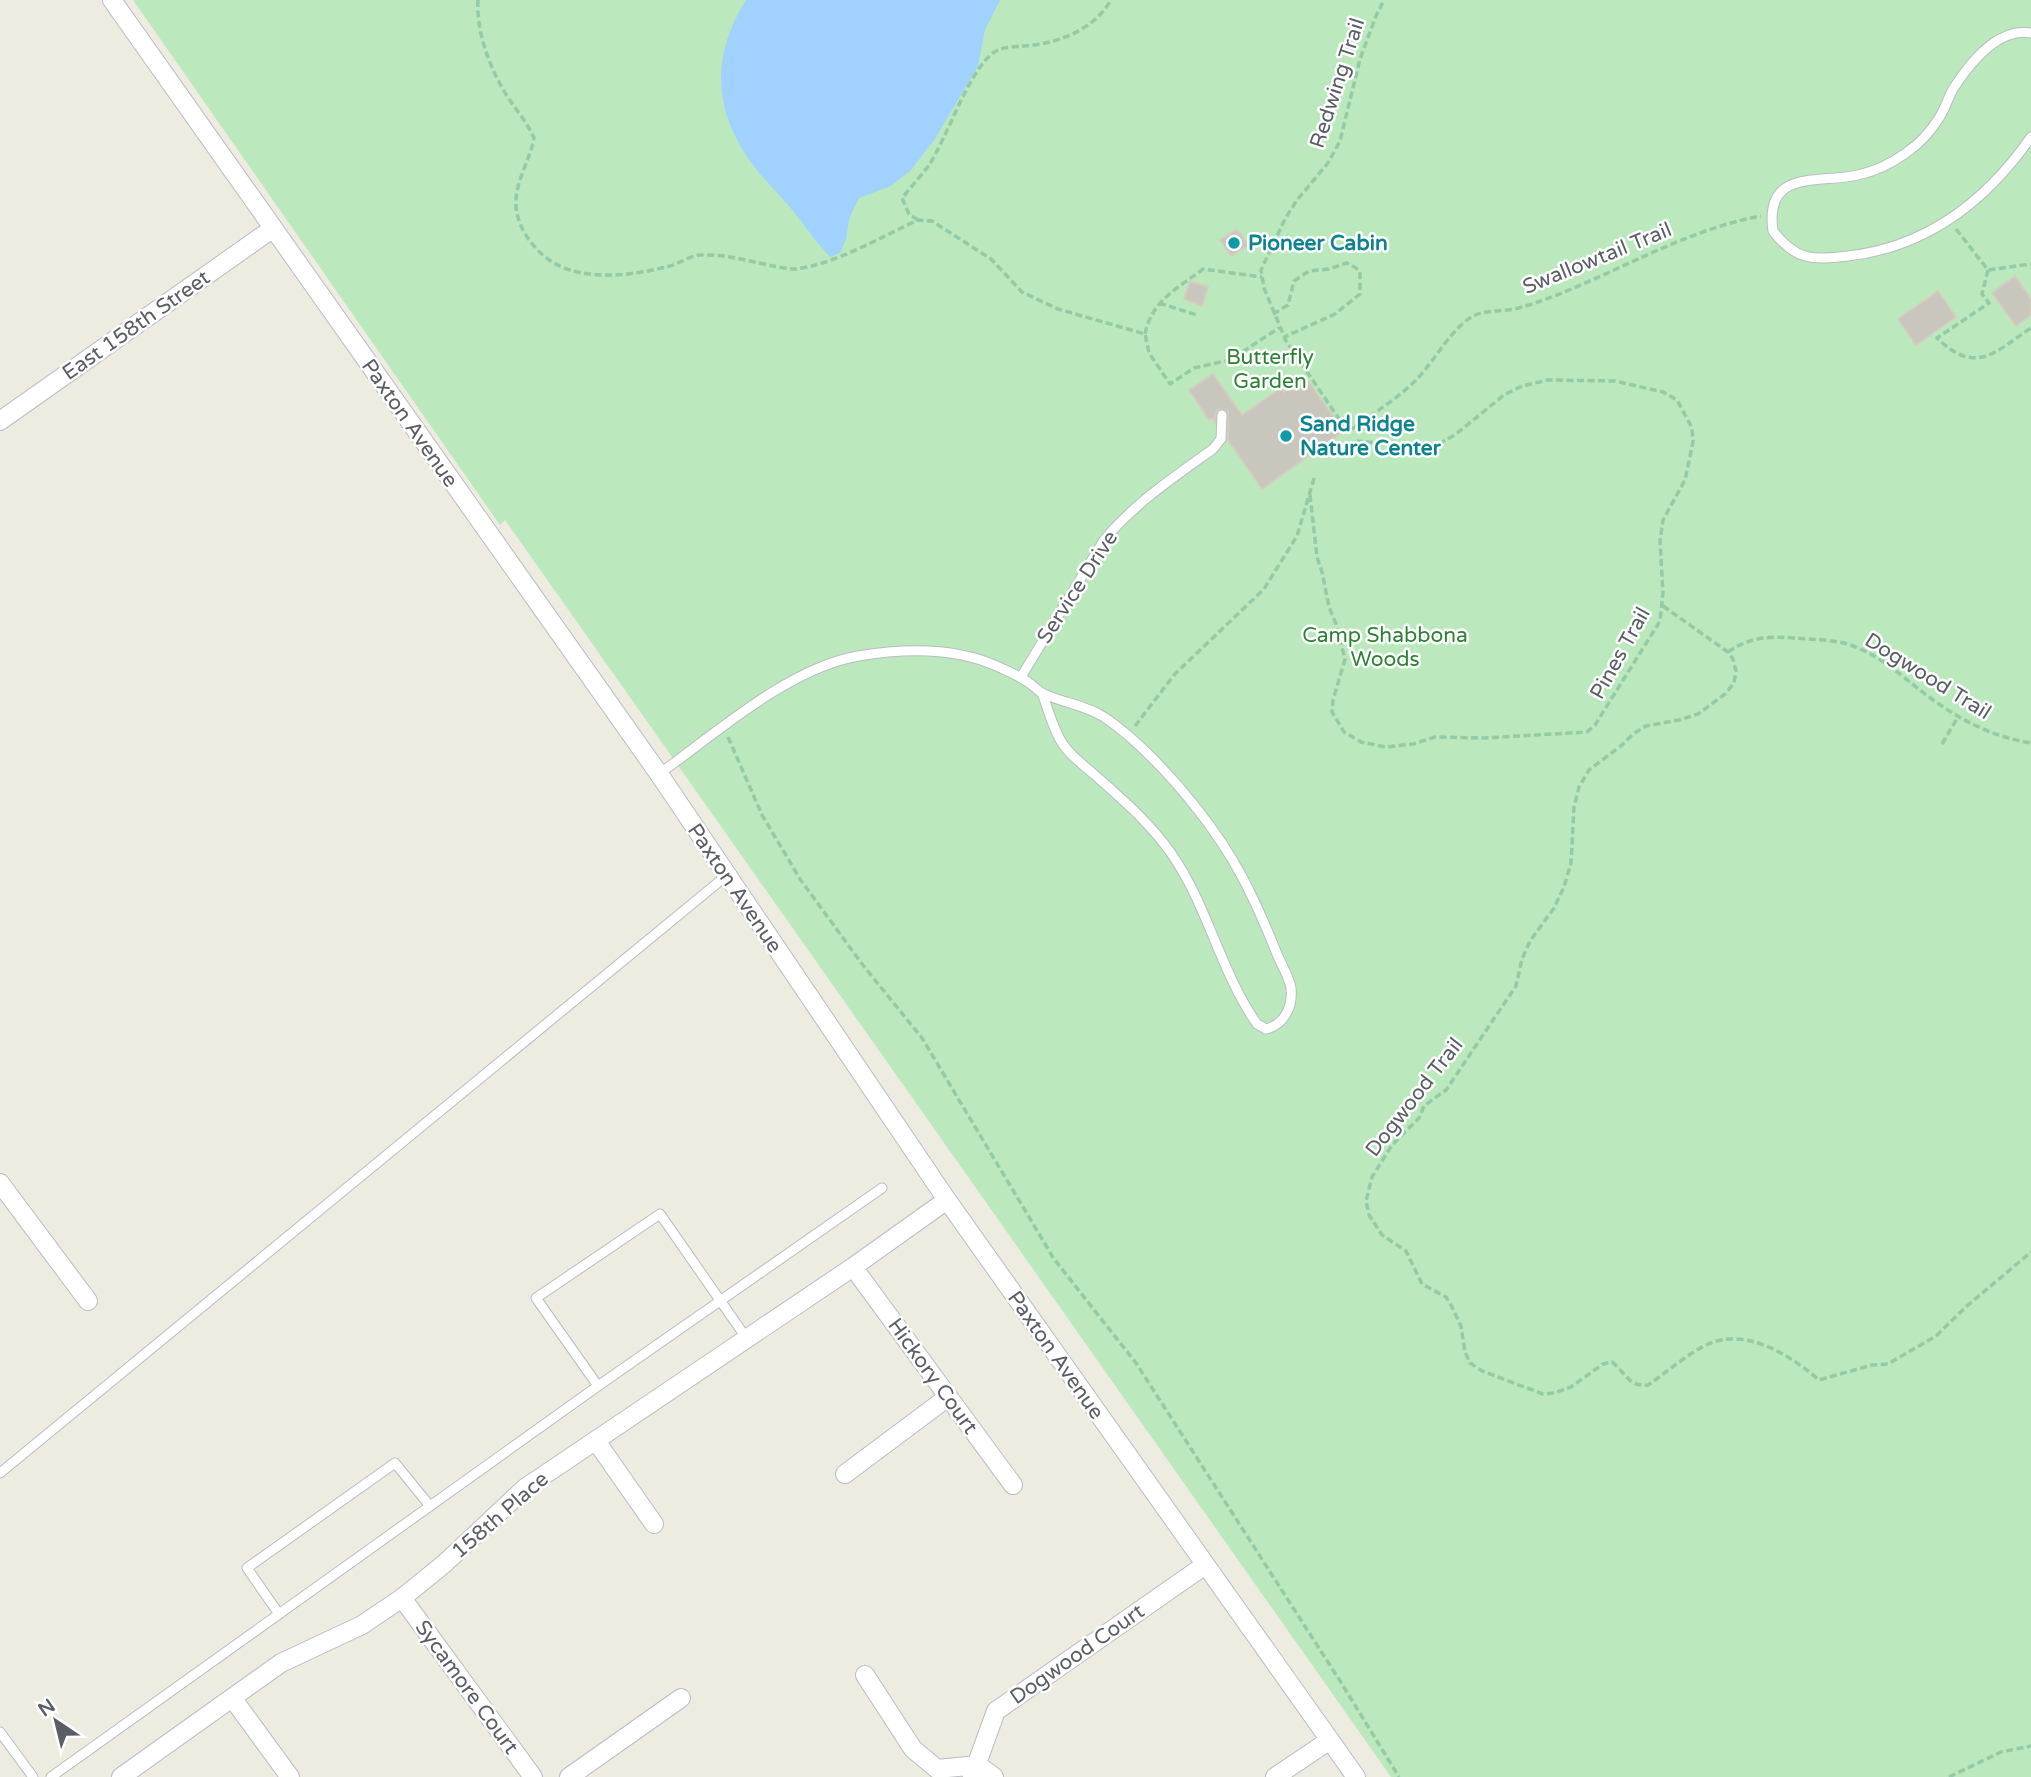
<svg xmlns="http://www.w3.org/2000/svg" width="2031" height="1777" font-family="'Varela Round',sans-serif">
<style>
.green{fill:#bbe9bd}
.water{fill:#a1d2ff}
.building{fill:#c9c6be;stroke:#d4cebf;stroke-width:2}
.lines{fill:none;stroke-linecap:round;stroke-linejoin:round}
.service-casing{stroke:#b9bcc2;stroke-width:11}
.minor-casing{stroke:#b9bcc2;stroke-width:20}
.path{stroke:#94caa5;stroke-width:3.5;stroke-dasharray:7 3.5;stroke-linecap:butt}
.service{stroke:#fff;stroke-width:9}
.minor{stroke:#fff;stroke-width:18}
.culture-dot{fill:#0f9aa8;stroke:#fff;stroke-width:2.5}
.labels{text-anchor:middle;stroke-width:5;stroke-linejoin:round;paint-order:stroke}
.street-label{font-size:21px;fill:#5a5e64;stroke:#fff}
.culture-label{font-size:21px;font-weight:bold;fill:#0d838f;stroke:#fff;text-anchor:start}
.park-label{font-size:21px;fill:#2b8233;stroke:#fff}
</style>
<rect width="100%" height="100%" fill="#eeece1"/>
<!-- green -->
<path class="green" d="M133 0H2031V1777H1391L505 520 500 525Z"/>
<!-- water -->
<path class="water" d="M746 0H1000L985 30 978 66 935 139 910 171 891 186 859 198 849 219 846 239 840 253 830 257C815 241 803 223 789 206 774 189 756 172 744 152 712 101 714 51 746 0Z"/>
<!-- building -->
<path class="building" d="M1237 229 1248 245 1231 256 1220 240Z
M2015 276 2031 299V315L2016 326 1992 293Z
M1190 281 1208 287 1202 306 1184 299Z
M1938 291 1956 317 1916 345 1898 319Z
M1213 374 1242 415 1281 388 1284 392 1305 377 1344 431 1262 489 1228 440V411L1219 409 1216 412 1215 422 1212 418 1209 420 1189 390Z"/>
<g class="lines">
<defs>
<path id="service" d="M2031 33C1998 27 1969 64 1953 89 1948 98 1945 109 1939 118 1931 131 1919 144 1906 153 1892 163 1876 171 1858 175 1819 184 1764 168 1773 231 1796 261 1812 260 1848 256 1927 247 1987 200 2031 137
M1021 677 1104 540C1135 503 1174 477 1213 449L1221 439 1222 415
M659 774C716 733 789 668 858 656 905 648 956 647 999 667 1010 672 1022 677 1032 685 1036 688 1039 692 1044 694 1064 703 1085 705 1104 717 1137 739 1174 779 1198 810 1235 857 1253 895 1275 949 1279 961 1289 976 1291 988 1293 1007 1284 1025 1266 1029L1257 1024C1220 971 1208 906 1171 853 1150 823 1123 800 1096 776 1086 767 1073 758 1065 747 1055 735 1048 709 1042 693
M598 1386 536 1298 660 1214 747 1339
M0 1473 726 876
M279 1614 247 1568 395 1463 430 1506
M0 1732 33 1777
M51 1777 598 1386 882 1188"/>
<path id="minor" d="M112 0 659 774 947 1200 1356 1777
M0 421 272 229
M0 1183 88 1301
M853 1267 1013 1485
M596 1441 654 1524
M845 1474 948 1397
M402 1598 533 1777
M865 1675 913 1749 937 1769 978 1765 994 1777
M233 1699 290 1777
M121 1777 281 1663 362 1625 402 1598 444 1564 525 1488 853 1267 947 1200
M569 1777 681 1698
M972 1777 996 1711 1205 1565
M1275 1777 1330 1740"/>
</defs>
<!-- service casing -->
<use href="#service" class="service-casing"/>
<!-- minor casing -->
<use href="#minor" class="minor-casing"/>
<!-- path -->
<path class="path" d="M478 0C476 32 490 69 507 96 516 110 527 122 534 138 530 160 515 182 516 204 516 220 525 236 535 247 566 285 628 277 670 266 680 263 689 256 700 255 725 254 749 261 773 266 780 267 788 269 794 269 832 266 883 236 918 220L932 221 991 259 1022 292 1058 309 1145 334 1149 353 1170 384 1194 368 1230 360 1279 328
M918 220 909 214 902 198C911 187 921 176 929 165 948 136 968 72 993 53 1002 46 1014 47 1024 46 1057 44 1094 30 1111 0
M1956 229 1988 270 2031 264
M1988 270 1982 294 1989 303 1937 338C1976 376 1995 352 2031 328
M1159 303 1197 315
M1273 314 1288 305 1294 281 1309 271 1329 269 1347 263 1356 268 1360 272V294L1335 314 1284 337
M1145 334C1152 300 1177 289 1203 269L1262 277
M1346 429 1286 341 1264 288 1261 270 1285 219 1297 200 1328 163 1340 141 1360 59 1376 16 1384 0
M1352 429C1374 413 1400 397 1419 377 1435 359 1448 335 1467 320 1480 310 1491 312 1507 310 1517 309 1529 305 1538 302 1612 276 1683 230 1761 216
M1310 495 1317 557 1322 572 1329 607 1336 624 1345 659 1333 700 1332 712 1344 732 1361 742 1385 747 1413 744 1435 737 1485 738 1587 732 1595 725 1660 621 1663 593 1660 541 1663 520 1685 480 1693 442 1692 428 1677 400 1663 392 1615 381 1548 380 1522 386 1504 395 1456 434 1441 443 1409 446 1357 441
M1663 606 1728 652 1733 659 1736 671 1734 683 1725 694 1698 714 1679 720 1646 726 1633 734 1622 745 1589 770 1579 787 1574 807 1571 863 1564 887 1554 908 1530 941 1522 959 1516 986 1446 1090 1424 1106 1419 1118 1392 1145 1372 1177 1366 1201 1369 1215 1382 1235 1406 1251 1422 1284 1446 1297 1452 1307 1461 1326 1465 1352 1470 1363 1482 1371 1543 1394 1554 1393 1571 1387 1603 1364 1612 1362C1626 1373 1628 1387 1648 1385 1667 1372 1686 1355 1706 1345 1745 1326 1790 1355 1819 1380L1872 1365 1888 1364 1936 1336 1967 1306 2031 1252
M1728 652C1749 637 1769 636 1794 638 1815 640 1839 639 1858 648 1885 659 1906 680 1929 697 1960 720 1993 737 2031 743
M1135 726 1174 675 1264 589 1297 536 1315 475
M728 737 762 815 800 879 862 964 922 1038 1054 1259 1136 1363 1342 1684 1399 1777
M1942 744 1958 717
M1949 1777 2001 1752 2031 1746"/>
<!-- service -->
<use href="#service" class="service"/>
<!-- minor -->
<use href="#minor" class="minor"/>
</g>
<!-- markers -->
<g class="culture-dot">
<circle cx="1234" cy="243" r="7"/>
<circle cx="1286" cy="436" r="7"/>
</g>
<g class="labels">
<!-- street labels -->
<g class="street-label">
<text transform="translate(1337 83) rotate(-72)" y="7">Redwing Trail</text>
<text transform="translate(1597 258) rotate(-22)" y="7">Swallowtail Trail</text>
<text transform="translate(136 325) rotate(-35)" y="7">East 158th Street</text>
<text transform="translate(410 423) rotate(55)" y="7">Paxton Avenue</text>
<text transform="translate(1077 587) rotate(-57)" y="7">Service Drive</text>
<text transform="translate(1620 653) rotate(-61)" y="7">Pines Trail</text>
<text transform="translate(1928 676) rotate(32)" y="7">Dogwood Trail</text>
<text transform="translate(735 888) rotate(56)" y="7">Paxton Avenue</text>
<text transform="translate(1414 1097) rotate(-52)" y="7">Dogwood Trail</text>
<text transform="translate(1056 1355) rotate(55)" y="7">Paxton Avenue</text>
<text transform="translate(933 1376) rotate(54)" y="7">Hickory Court</text>
<text transform="translate(500 1515) rotate(-41)" y="7">158th Place</text>
<text transform="translate(1077 1654) rotate(-35)" y="7">Dogwood Court</text>
<text transform="translate(467 1687) rotate(54)" y="7">Sycamore Court</text>
</g>
<!-- culture labels -->
<g class="culture-label">
<text x="1248" y="250">Pioneer Cabin</text>
<text x="1300" y="431">Sand Ridge<tspan x="1300" dy="24">Nature Center</tspan></text>
</g>
<!-- park labels -->
<g class="park-label">
<text x="1270" y="364">Butterfly<tspan x="1270" dy="24">Garden</tspan></text>
<text x="1385" y="642">Camp Shabbona<tspan x="1385" dy="24">Woods</tspan></text>
</g>
</g>
<!-- north arrow -->
<g transform="translate(56 1721) rotate(325)" stroke="#ffffff" stroke-width="5" paint-order="stroke">
<path d="M0-5L12 26L0 18L-12 26Z" fill="#5a5e64"/>
<text y="-10" font-size="19" font-weight="bold" text-anchor="middle" fill="#5a5e64">N</text>
</g>
</svg>
